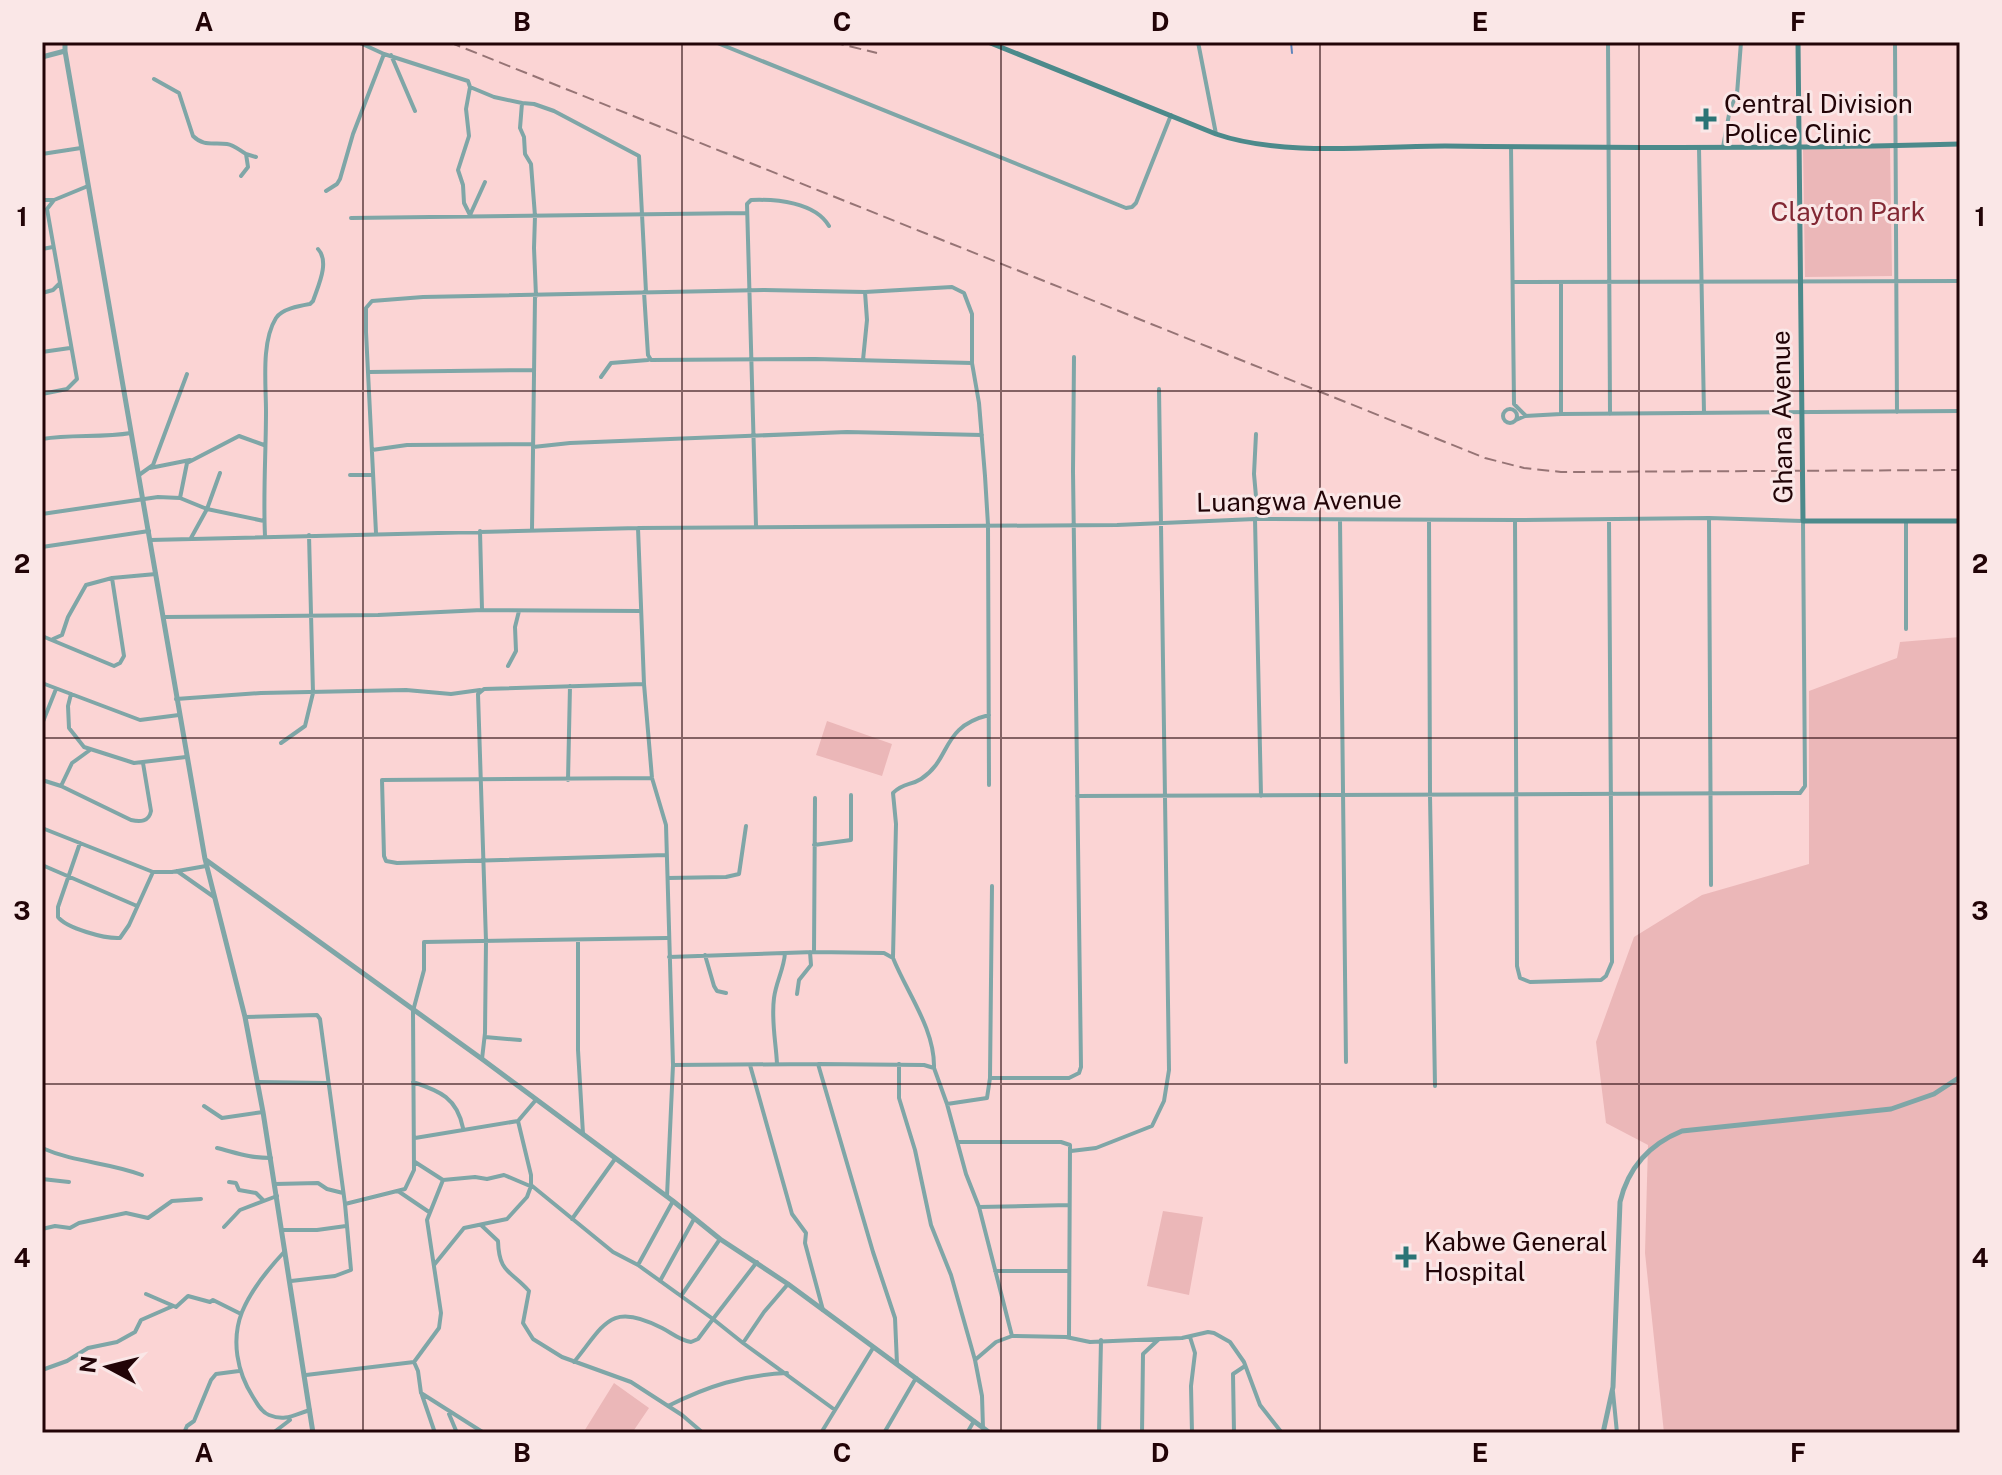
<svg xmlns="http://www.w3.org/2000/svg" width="2002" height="1475" font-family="'Public Sans',sans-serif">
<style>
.green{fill:#ebb7b8}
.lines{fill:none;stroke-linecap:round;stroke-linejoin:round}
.stream{stroke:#5e85bc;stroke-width:2}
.minor{stroke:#7fa6a7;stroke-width:4}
.tertiary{stroke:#7fa6a7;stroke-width:5}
.secondary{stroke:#4c8a8b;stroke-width:5}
.rail{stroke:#967475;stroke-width:2;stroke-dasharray:12 6;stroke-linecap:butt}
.grid{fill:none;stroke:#220407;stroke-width:2;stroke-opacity:0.55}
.poi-dot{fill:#2a7475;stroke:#fae7e7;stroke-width:3}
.labels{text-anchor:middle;stroke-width:6;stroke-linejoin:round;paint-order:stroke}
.poi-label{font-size:26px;fill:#220407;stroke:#fae7e7;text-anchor:start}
.park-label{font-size:26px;fill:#822733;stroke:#fae7e7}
.street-label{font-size:26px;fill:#220407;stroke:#fae7e7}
.neatline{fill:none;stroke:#220407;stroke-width:3}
.grid-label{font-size:26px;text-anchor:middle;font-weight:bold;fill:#220407}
</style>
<rect width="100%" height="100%" fill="#fbd4d4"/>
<!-- green -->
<path class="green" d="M1890 148 1892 276 1805 277 1803 149Z
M1960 637V1433H1664L1645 1253 1648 1145 1606 1123 1596 1042 1634 937 1702 895 1809 864V691L1897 658 1900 642Z
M827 721 892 744 882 776 816 755Z
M1163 1211 1203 1217 1189 1295 1147 1286Z
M614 1383 649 1408 632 1433H583Z"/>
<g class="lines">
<!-- stream -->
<path class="stream" d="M1291 42 1292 53"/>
<!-- minor -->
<path class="minor" d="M358 42 384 54 468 81 470 87 466 109 469 136 458 170 463 185 464 203 470 215 485 182
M715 42 1126 208 1132 207 1136 203 1171 115
M1198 42 1216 134
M1608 42 1610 414
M1895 42 1897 412
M391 55 415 111
M154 79 179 93 193 136C204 147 213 142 227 144 234 145 239 150 246 154L248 167 241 176
M470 87 494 97 522 103 520 128 524 137 525 154 531 164 535 216 534 248 536 296
M522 103 534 104 554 111 639 156 646 292
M1511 147 1514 404 1525 415
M1723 147 1730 109 1737 94 1741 42
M1699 148 1704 413
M42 154 81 148
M246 154 256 157
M326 191 337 184 340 179 353 134 384 54
M42 200H54
M351 218 747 213
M42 249 53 247
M1513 282 1960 281
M1561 282V414
M644 292 648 355 651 360 815 359 972 363
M42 293 53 290 59 284
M42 352 70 348
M863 360 867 320 865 292
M369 372 534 370
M601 377 611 363 648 360
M42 394 67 389 77 379 47 209 54 200 88 186
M1503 416a7 7 0 1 1 14 0a7 7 0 1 1-14 0Z
M1516 420 1525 416 1561 414 1960 411
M1256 434 1254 474 1258 519
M42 439C72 434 101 438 131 433
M533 447 570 443 847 432 982 435
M372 450 407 445 533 444
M150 468 190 460
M139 475 153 465 187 374
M350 475H372
M180 498 187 463 239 436 264 445
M42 514 158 497 180 498 207 509 264 521
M1709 518 1711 885
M1255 519 1261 796
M1340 520 1346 1062
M1429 520 1430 796 1435 1086
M1515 520 1517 966 1520 978 1530 982 1601 980 1606 976 1612 962 1609 520
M1906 521V629
M756 526 747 204 751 200C776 199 815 202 829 226
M638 528 644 684 652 778 666 825 673 1065 667 1196
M532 530 535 297
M480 531 482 610
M376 533 366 332V308L372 301 423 297 764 290 865 292 952 287 964 293 972 314V363L979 403 985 476 988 525 989 785
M265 536C263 494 266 452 266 411 266 384 261 342 276 318 282 309 299 306 310 304L313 301C318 286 330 262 318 249
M191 538 207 509 220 473
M150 540 638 528 1117 525 1255 519 1515 520 1709 518 1803 521 1805 786 1800 793 1077 796
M42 547 149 531
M164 617 378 615 482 610 641 611
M42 636 114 666 120 663 124 656 112 578
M53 639 62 635 68 617 86 585 112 578 156 574
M508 666 516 651 515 627 519 611
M42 683 140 720 179 715
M71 694 68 706 69 728 84 747 134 763 186 757
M176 699 261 693 406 690 451 694 480 690
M42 724 56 689
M281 743 305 726 313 693 309 535
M652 778 382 780 384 856 386 861 397 863 666 855
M42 780 61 786 131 820C140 822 149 822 151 811L143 763
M568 780 570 686
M61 786 72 763 90 750
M42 828 153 872H172L206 866
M80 843 58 907V917C66 928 105 939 120 938L129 925 153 872
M814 845 851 840V795
M42 865 137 906
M177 871 214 897
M668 878 726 877 739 874 746 826
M992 886 990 1078H1069L1079 1073 1081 1067 1073 471 1074 357
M578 940V1050L583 1134
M814 952 815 798
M705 955 714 986 717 991 726 993
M669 957 814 952 884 953 893 958C907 993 935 1029 934 1068
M893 957 896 824 893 793C904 782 910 786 921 779 952 759 940 727 989 715
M797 994 799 980 811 965 810 952
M245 1017 317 1015 320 1019 345 1204 351 1270 335 1276 291 1281
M485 1037 520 1040
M482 1059 485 1033 486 941 478 694 484 689 643 684
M777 1064C776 1042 771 1021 774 998 776 982 784 969 785 953
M818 1064 924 1065 934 1068 947 1104 966 1174 979 1207 1012 1336
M899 1064V1098L915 1150 931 1225 951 1275 975 1360 982 1396 983 1428
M673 1065 818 1064 873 1252 895 1318 897 1364
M750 1065 792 1214 806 1233 805 1243 823 1310
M257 1082 328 1083
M413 1082C440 1091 457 1098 463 1128
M947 1104 987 1098 990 1078
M204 1106 222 1118 263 1112
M415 1138 518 1121 535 1101
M959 1142H1061L1070 1145 1069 1337
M42 1148C76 1163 108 1162 142 1175
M217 1148C237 1153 249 1158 271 1158
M1071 1151 1096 1148 1152 1126 1164 1101 1169 1070 1159 389
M42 1179 69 1182
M443 1180 475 1177 487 1179 504 1175 530 1186
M229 1182 236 1183 239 1190 256 1193 263 1200
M275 1184 318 1183 327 1189 343 1193
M531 1185 613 1252 638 1265 681 1296 720 1239
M398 1191 429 1212
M345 1204 405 1189 414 1170 413 1011 424 970V942L667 938
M979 1207 1069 1205
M572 1219 615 1159
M481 1225 498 1241C499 1273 510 1270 529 1291L523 1323 533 1339 562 1357 631 1382 682 1415 703 1433
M224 1227 240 1210 277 1196
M42 1229 55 1226 70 1228 79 1223 126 1213 148 1218 172 1201 201 1199
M282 1230H317L346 1226
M285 1251C269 1268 251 1290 242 1312 231 1340 237 1372 253 1397 257 1403 261 1412 269 1415 286 1422 295 1414 310 1410
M434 1265 464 1228 507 1219 527 1197 531 1186V1175L518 1121
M638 1265 673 1201
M995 1271H1068
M660 1281 694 1219
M146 1294 176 1307 188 1296 210 1302 213 1300 241 1314
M681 1296 713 1319 757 1262
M1190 1337 1195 1353 1191 1386 1192 1433
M743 1343 835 1410
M975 1360 996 1342 1012 1336 1066 1337 1090 1342 1182 1338 1208 1332 1214 1333 1230 1342 1244 1362 1260 1405 1282 1433
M414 1362 418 1371 421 1393 484 1433
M574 1362C605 1324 610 1301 662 1328 672 1333 679 1340 691 1342L698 1339 713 1319 743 1343 764 1312 788 1284
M42 1370 67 1361 88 1348 117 1342 135 1332 141 1320 173 1306
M306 1375 414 1362 439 1328 441 1313 427 1220 443 1180 415 1162
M1613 1392 1617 1433
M422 1395 435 1433
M668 1406C708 1386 742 1375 787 1373
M449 1414 457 1433
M184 1433 187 1426 194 1421 211 1380 216 1374 239 1371
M273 1433 290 1420
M821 1433 873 1348
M884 1433 916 1378
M967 1433 974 1421
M1099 1433 1101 1340
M1142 1433 1143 1354 1159 1339
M1234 1433 1233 1374 1245 1366"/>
<!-- tertiary -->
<path class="tertiary" d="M65 51 205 859 245 1017 263 1112 313 1433
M42 57 65 51V42
M206 860 482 1059 673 1201 720 1239 788 1284 990 1433
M1603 1433 1613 1387 1620 1202C1628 1168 1650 1144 1682 1131L1891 1109 1934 1094 1960 1077"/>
<!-- secondary -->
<path class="secondary" d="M988 42 1216 134C1283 157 1374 146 1445 146 1617 148 1789 149 1960 144
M1798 42 1803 521H1960"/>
<!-- rail -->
<path class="rail" d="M449 42 1485 458 1524 468 1561 472 1960 470
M832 42 877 53"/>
</g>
<!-- grid -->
<path class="grid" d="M363 42V1433M682 42V1433M1001 42V1433M1320 42V1433M1639 42V1433M42 391H1960M42 738H1960M42 1084H1960"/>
<!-- markers -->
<g class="poi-dot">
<path d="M1702 107h8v8h8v8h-8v8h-8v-8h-8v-8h8z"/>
<path d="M1402 1245h8v8h8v8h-8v8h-8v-8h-8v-8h8z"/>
</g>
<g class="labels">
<!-- poi labels -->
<g class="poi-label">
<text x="1724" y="113">Central Division<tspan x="1724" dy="30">Police Clinic</tspan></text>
<text x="1424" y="1251">Kabwe General<tspan x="1424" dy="30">Hospital</tspan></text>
</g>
<!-- park labels -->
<g class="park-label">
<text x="1848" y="221">Clayton Park</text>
</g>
<!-- street labels -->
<g class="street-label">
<text transform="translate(1782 417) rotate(-91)" y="9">Ghana Avenue</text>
<text transform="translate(1299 501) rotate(-1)" y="9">Luangwa Avenue</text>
</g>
</g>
<!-- border -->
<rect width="2002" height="1475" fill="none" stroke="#fae7e7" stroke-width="88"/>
<!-- north arrow -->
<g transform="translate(108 1367) rotate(277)" stroke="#fae7e7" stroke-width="6" paint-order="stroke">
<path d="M0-6L14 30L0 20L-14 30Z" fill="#220407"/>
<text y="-12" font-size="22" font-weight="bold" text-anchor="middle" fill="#220407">N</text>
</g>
<rect x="44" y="44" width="1914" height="1387" class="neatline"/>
<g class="grid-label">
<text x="204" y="31">A</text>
<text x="522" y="31">B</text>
<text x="842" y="31">C</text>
<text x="1160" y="31">D</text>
<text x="1480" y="31">E</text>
<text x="1798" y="31">F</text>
<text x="22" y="226">1</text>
<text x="1980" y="226">1</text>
<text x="22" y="573">2</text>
<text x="1980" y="573">2</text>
<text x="22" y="920">3</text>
<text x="1980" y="920">3</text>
<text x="22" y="1267">4</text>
<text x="1980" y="1267">4</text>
<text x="204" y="1462">A</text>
<text x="522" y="1462">B</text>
<text x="842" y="1462">C</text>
<text x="1160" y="1462">D</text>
<text x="1480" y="1462">E</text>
<text x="1798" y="1462">F</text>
</g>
</svg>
